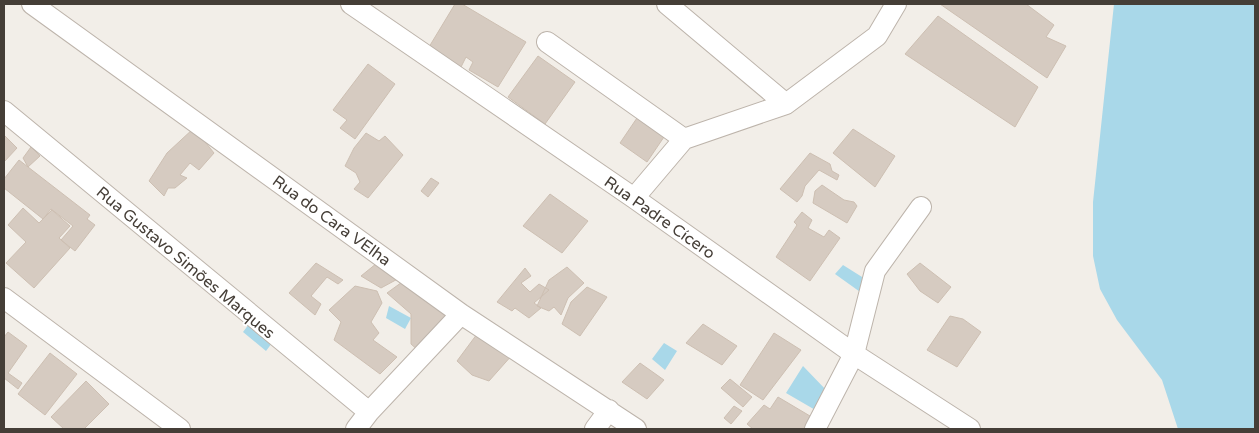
<svg xmlns="http://www.w3.org/2000/svg" width="1259" height="433" font-family="'Varela Round',sans-serif">
<style>
.water{fill:#a9d8e9}
.building{fill:#d6cbc1;stroke:#cdbfb2}
.lines{fill:none;stroke-linecap:round;stroke-linejoin:round}
.minor-casing{stroke:#bdb4ab;stroke-width:22}
.minor{stroke:#fff;stroke-width:20}
.labels{text-anchor:middle;stroke-width:4;stroke-linejoin:round;paint-order:stroke}
.street-label{font-size:16px;fill:#453e37;stroke:#fff}
</style>
<rect width="100%" height="100%" fill="#f2eee8"/>
<!-- water -->
<path class="water" d="M1114 4H1255V429H1178L1162 380 1117 320 1100 289 1093 256V202Z
M843 265 870 282 863 294 835 274Z
M389 306 411 318 405 329 386 318Z
M252 320 275 339 266 351 243 332Z
M664 343 677 351 665 370 652 359Z
M803 366 828 392 817 411 786 393Z"/>
<!-- building -->
<path class="building" d="M455 4H462L526 42 498 87 469 70 473 62 466 57 461 67 429 47Z
M940 4H1026L1054 25 1046 37 1066 46 1047 78Z
M938 16 1038 87 1015 127 905 54Z
M538 56 575 82 545 124 508 97Z
M368 64 395 84 355 139 340 128 347 120 333 110Z
M639 115 666 134 647 162 620 143Z
M194 128 214 153 199 170 190 163 180 175 187 178 175 188H168L164 196 149 181 167 153Z
M853 129 895 156 875 187 833 153Z
M366 133 379 141 385 136 403 155 368 198 354 189 360 182 356 173 345 166 354 148Z
M4 135 17 148 4 162Z
M31 147 40 156 28 167 23 158Z
M810 153 830 164 832 171 839 175 837 180 819 170 805 186 802 196 797 202 780 189Z
M19 160 90 215 87 219 95 225 75 251 61 240 73 226 51 209 43 219 4 188V179Z
M431 178 439 183 428 197 421 191Z
M822 185 844 200 854 202 857 206 847 223 813 203 815 191Z
M550 194 588 221 562 253 523 226Z
M23 208 39 223 52 210 70 226 59 238 70 248 34 288 6 263 26 242 8 225Z
M802 212 812 220 808 228 824 237 829 230 840 238 810 281 776 257 797 225 794 222Z
M382 259 405 275 381 288 361 276Z
M316 263 343 280 338 284 327 277 311 296 321 304 315 315 289 293Z
M920 263 951 287 938 303 920 291 907 274Z
M567 267 584 283 568 298 561 315 554 307 549 311 537 306 549 280Z
M525 268 531 276 521 283 530 292 539 284 549 290 534 303 541 308 529 318 515 308 512 311 497 302Z
M409 277 447 314 420 352 411 344V314L387 293Z
M355 286 377 291 382 303 371 322 379 333 373 340 397 357 380 374 334 340 341 322 329 310Z
M587 287 607 297 580 336 562 324 571 302Z
M950 316 963 319 981 332 957 367 927 350Z
M703 324 737 346 722 365 686 343Z
M480 330 513 354 489 381 472 375 457 361Z
M8 332 27 346 8 373 22 383 18 389 4 378V337Z
M774 333 801 350 763 400 740 385Z
M50 353 77 374 45 415 18 394Z
M640 363 664 380 647 399 622 382Z
M730 379 752 397 743 407 721 388Z
M86 381 109 404 84 429H64L51 417Z
M778 397 810 416 804 429H753L747 424 764 405 770 409Z
M734 406 742 411 731 424 724 418Z"/>
<g class="lines">
<defs>
<path id="minor" d="M32 4 461 314 636 429
M351 4 634 198 854 354 970 429
M667 4 786 104
M547 42 684 139
M4 111 369 412
M634 198 684 139 786 104 877 36 896 4
M4 298 180 429
M356 429 369 412 461 314
M595 429 609 410
M815 429 854 354 875 271 921 207"/>
</defs>
<!-- minor casing -->
<use href="#minor" class="minor-casing"/>
<!-- minor -->
<use href="#minor" class="minor"/>
</g>
<g class="labels">
<!-- street labels -->
<g class="street-label">
<text transform="translate(660 217) rotate(35)" y="6">Rua Padre Cícero</text>
<text transform="translate(332 220) rotate(36)" y="6">Rua do Cara VElha</text>
<text transform="translate(186 262) rotate(40)" y="6">Rua Gustavo Simões Marques</text>
</g>
</g>
<!-- border -->
<rect width="1259" height="433" fill="none" stroke="#453e37" stroke-width="10"/>
</svg>
